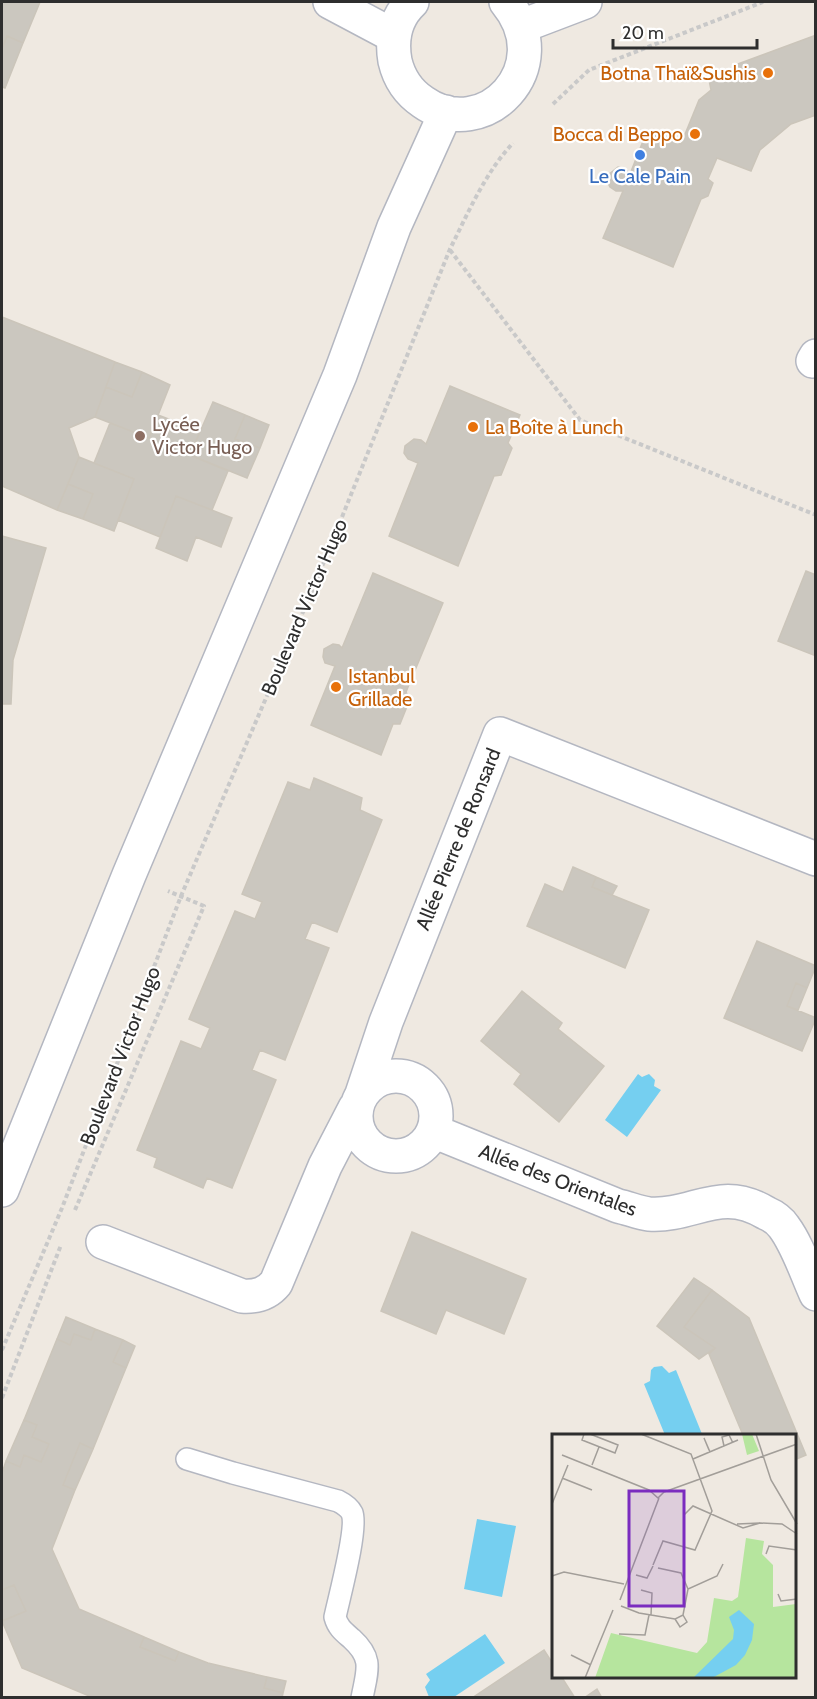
<svg xmlns="http://www.w3.org/2000/svg" width="817" height="1699" font-family="Cabin,sans-serif">
<style>
.water{fill:#75cff0}
.building{fill:#cbc7bf;stroke:#cbc5ba;stroke-width:1.5}
.lines{fill:none;stroke-linecap:round;stroke-linejoin:round}
.service-casing{stroke:#b4b7c1;stroke-width:24}
.minor-casing{stroke:#b4b7c1;stroke-width:36}
.tertiary-casing{stroke:#b4b7c1;stroke-width:36}
.path{stroke:#c9c9c9;stroke-width:4;stroke-dasharray:4.5 3;stroke-linecap:butt}
.service{stroke:#fff;stroke-width:21}
.minor{stroke:#fff;stroke-width:33}
.tertiary{stroke:#fff;stroke-width:33}
.food-dot{fill:#e8710a;stroke:#fff;stroke-width:2}
.shop-dot{fill:#3f7fe0;stroke:#fff;stroke-width:2}
.education-dot{fill:#8d6e63;stroke:#fff;stroke-width:2}
.labels{text-anchor:middle;stroke-width:4.5;stroke-linejoin:round;paint-order:stroke}
.food-label{font-size:20px;fill:#c56008;stroke:#fff;text-anchor:end}
.shop-label{font-size:20px;fill:#366cbe;stroke:#fff}
.education-label{font-size:20px;fill:#785e54;stroke:#fff;text-anchor:start}
.street-label{font-size:20px;fill:#2e2e2e;stroke:#fff}
.inset-road{fill:none;stroke:#a29e99;stroke-width:1.5}
.view{fill:#7b2cbf;fill-opacity:0.15;stroke:#7b2cbf;stroke-width:3}
.inset-edge{fill:none;stroke:#2e2e2e;stroke-width:3}
</style>
<rect width="100%" height="100%" fill="#efe9e1"/>
<!-- water -->
<path class="water" d="M638 1074 642 1077 649 1074 655 1080 654 1086 661 1090 627 1137 605 1120Z
M662 1366 669 1373 676 1370 702 1434 665 1435 644 1384 650 1381 651 1370 654 1367Z
M477 1519 516 1526 502 1597 464 1589Z
M485 1634 505 1663 454 1697H429L425 1687 430 1680 426 1674Z"/>
<!-- building -->
<path class="building" d="M2 2H40L23 43 7 36 2 49Z
M816 35V115L791 124 760 150 751 171 717 158 708 179 713 183 708 196 701 199 673 267 603 238 623 191H616L610 187 607 181 608 175 618 167 625 169 630 174 647 131 681 144 699 100 711 90 709 80 712 75 716 72 726 75 738 64Z
M7 36 23 43 5 88 2 87V49Z
M2 317 115 362 95 417 69 428 79 457 57 510 2 486Z
M115 362 142 372 132 397 106 387Z
M142 372 170 385 149 438 95 417 106 387 132 397Z
M450 386 520 415 508 443 512 448 501 475 494 476 458 566 389 536 418 463 408 459 404 453 405 446 414 439 421 440 426 444Z
M213 402 245 415 235 439 260 448 247 478 190 455Z
M158 415 200 431 190 455 228 471 212 510 176 496 160 537 118 520 134 479 94 463 110 423 149 438Z
M245 415 269 425 260 448 235 439Z
M79 457 134 479 114 531 83 519 93 494 68 484Z
M68 484 93 494 83 519 57 510Z
M176 496 232 518 221 547 196 537 187 561 156 548Z
M2 536 46 548 13 660 11 704H2Z
M806 571 816 575V656L778 641Z
M373 573 443 603 406 692 410 699 400 724H393L381 755 311 725 335 666 325 663 323 657 324 649 333 644 339 645 342 648Z
M314 778 362 798 360 810 382 820 337 932 312 922 305 939 329 948 285 1060 260 1050 252 1070 276 1080 232 1188 207 1178 203 1188 154 1167 157 1158 137 1150 181 1041 201 1049 210 1028 189 1019 235 911 255 919 262 902 242 894 288 782 310 790Z
M573 867 596 877 592 887 649 910 625 968 527 926 545 884 563 892Z
M596 877 617 886 612 895 592 887Z
M757 941 816 966 807 988 796 983 787 1006 816 1018 802 1051 724 1018Z
M796 983 807 988 798 1010 787 1006Z
M522 991 562 1023 558 1029 604 1066 559 1122 514 1084 521 1074 481 1041Z
M412 1232 526 1279 504 1334 446 1310 436 1334 381 1311Z
M694 1278 712 1290 684 1327 715 1348 699 1359 657 1326Z
M712 1290 749 1318 806 1455 794 1460V1435H743L709 1354 715 1348 684 1327Z
M66 1317 95 1329 91 1340 74 1334 70 1345 57 1339Z
M95 1329 123 1340 113 1362 126 1368 93 1449 80 1443 63 1485 75 1490 52 1549 79 1609 144 1637 140 1647 175 1661 179 1652 208 1663 267 1677 264 1688 283 1693 282 1698H94L22 1668 2 1621 26 1611 14 1585 2 1590V1473L6 1461 20 1467 24 1455 41 1462 49 1444 32 1437 37 1425 24 1420 57 1339 70 1345 74 1334 91 1340Z
M123 1340 135 1346 126 1368 113 1362Z
M24 1420 37 1425 32 1437 49 1444 41 1462 24 1455 20 1467 6 1461Z
M80 1443 93 1449 75 1490 63 1485Z
M14 1585 26 1611 2 1621V1590Z
M144 1637 179 1652 175 1661 140 1647Z
M544 1650 553 1664V1676H561L575 1698H472Z
M267 1677 286 1681 283 1693 264 1688Z
M597 1689 602 1698H584Z"/>
<g class="lines">
<defs>
<path id="service" d="M187 1459 233 1473 338 1501C344 1504 349 1507 352 1513 358 1528 339 1598 335 1617 338 1628 344 1632 352 1639 374 1659 367 1671 362 1698"/>
<path id="minor" d="M330 2 394 36
M813 361 816 356
M356 1116a40 40 0 1 1 80 0a40 40 0 1 1-80 0Z
M362 1094 386 1022 500 734 816 859
M433 1131 618 1206C628 1208 639 1213 649 1214 694 1217 720 1185 766 1213 773 1216 780 1221 784 1227 798 1246 806 1272 816 1294
M103 1242 242 1296C256 1297 267 1294 276 1283L325 1166 355 1108"/>
<path id="tertiary" d="M412 2C396 17 391 39 395 61 399 78 408 92 423 102 484 145 560 67 506 2
M522 26 585 2
M2 1190 129 875 340 375 394 227 446 112"/>
</defs>
<!-- service casing -->
<use href="#service" class="service-casing"/>
<!-- minor casing -->
<use href="#minor" class="minor-casing"/>
<!-- tertiary casing -->
<use href="#tertiary" class="tertiary-casing"/>
<!-- path -->
<path class="path" d="M553 104 589 70 763 2
M450 250 580 420 816 515
M75 1210 204 906 168 891
M2 1350 62 1208 181 896 315 584 450 249C468 213 485 173 513 143
M2 1398 61 1245"/>
<!-- service -->
<use href="#service" class="service"/>
<!-- minor -->
<use href="#minor" class="minor"/>
<!-- tertiary -->
<use href="#tertiary" class="tertiary"/>
</g>
<!-- markers -->
<g class="food-dot">
<circle cx="768" cy="73" r="6"/>
<circle cx="695" cy="134" r="6"/>
<circle cx="473" cy="427" r="6"/>
<circle cx="336" cy="687" r="6"/>
</g>
<circle class="shop-dot" cx="640" cy="155" r="6"/>
<circle class="education-dot" cx="140" cy="436" r="6"/>
<g class="labels">
<!-- food labels -->
<g class="food-label">
<text x="756" y="80">Botna Thaï&amp;Sushis</text>
<text x="683" y="141">Bocca di Beppo</text>
<text x="485" y="434" text-anchor="start">La Boîte à Lunch</text>
<text x="348" y="683" text-anchor="start">Istanbul<tspan x="348" dy="23">Grillade</tspan></text>
</g>
<!-- shop labels -->
<g class="shop-label">
<text x="640" y="183">Le Cale Pain</text>
</g>
<!-- education labels -->
<g class="education-label">
<text x="152" y="431">Lycée<tspan x="152" dy="23">Victor Hugo</tspan></text>
</g>
<!-- street labels -->
<g class="street-label">
<text transform="translate(304 607) rotate(-67)" y="7">Boulevard Victor Hugo</text>
<text transform="translate(458 839) rotate(-68)" y="7">Allée Pierre de Ronsard</text>
<text transform="translate(120 1056) rotate(-69)" y="7">Boulevard Victor Hugo</text>
<text transform="translate(558 1180) rotate(21)" y="7">Allée des Orientales</text>
</g>
</g>
<!-- overview -->
<g transform="translate(552 1434)">
<rect width="244" height="244" fill="#efe9e1"/>
<path d="M190 0H200L207 17 195 21ZM194 104 212 107 210 120 221 131V173L244 170V244H43L59 199 145 219 155 208 162 164 180 167 186 163Z" fill="#b6e59e"/>
<path d="M187 176 202 190 200 206 193 221 184 231 160 244H141L181 205 182 196 177 183Z" fill="#75cff0"/>
<path class="inset-road" d="M32 0 30 6 63 19 66 11 38 0M89 0 139 20 160 77 143 116 111 107 101 131M204 0 219 46 245 90M172 12 170 3 177 1 181 9M157 16 152 4 158 18M10 21 97 56 106 64 112 58M141 25 186 6M40 31 47 13M10 44 40 56M112 58 245 10M0 70 16 31M132 81 141 72 191 94 208 89 185 90M208 89 230 90 245 100M214 120 217 112 245 116M106 134 129 139 136 155M84 141 95 144 101 132M0 142 12 138 72 150M89 156 100 159 99 181M226 160 229 167 245 165M68 166 107 64M69 172 87 179 123 185M131 181 136 155 165 142 171 130M131 181 135 188 128 193 123 185ZM67 200 93 201 97 181M19 221 39 231M33 244 61 176"/>
<path class="view" d="M77 57H132V172H77Z"/>
<rect width="244" height="244" class="inset-edge"/>
</g>
<!-- border -->
<rect width="817" height="1699" fill="none" stroke="#2e2e2e" stroke-width="6"/>
<!-- scale -->
<path d="M613 39v9h144v-9" fill="none" stroke="#2e2e2e" stroke-width="3"/>
<text x="622" y="39" font-size="18" fill="#2e2e2e" stroke="#ffffff" stroke-width="4.5" paint-order="stroke">20 m</text>
</svg>
